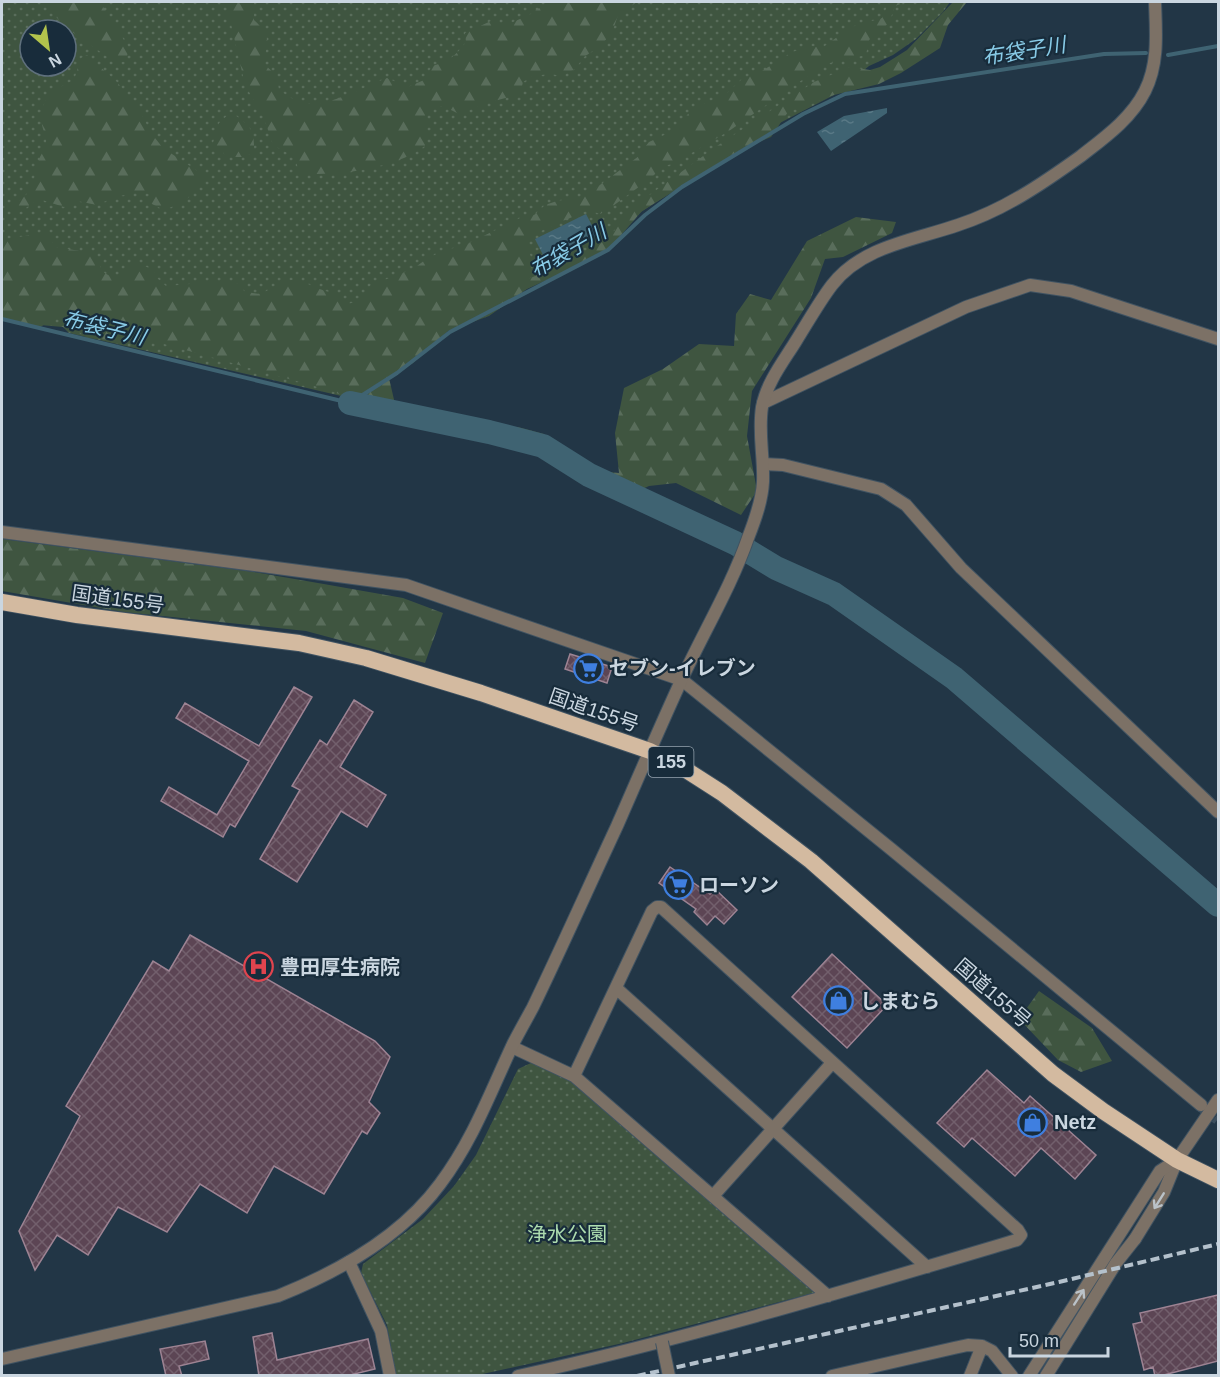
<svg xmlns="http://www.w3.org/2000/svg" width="1220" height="1377" font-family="Arial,'Noto Sans JP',sans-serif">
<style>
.green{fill:url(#green-dots);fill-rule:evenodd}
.forest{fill:url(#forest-firs)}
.water{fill:url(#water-ripples)}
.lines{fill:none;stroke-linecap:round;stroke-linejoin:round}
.stream{stroke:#3f6372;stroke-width:4}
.river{stroke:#3f6372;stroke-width:24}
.building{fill:url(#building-cross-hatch);stroke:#9d8393;stroke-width:1.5}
.minor-tunnel{stroke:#3b4e5d;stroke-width:12;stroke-dasharray:12 6;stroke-linecap:butt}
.minor-casing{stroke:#405362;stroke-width:14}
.tertiary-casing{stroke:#405362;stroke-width:14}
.trunk-casing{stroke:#405362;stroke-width:18}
.minor{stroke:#7c7166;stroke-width:12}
.tertiary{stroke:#7c7166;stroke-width:12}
.trunk{stroke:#d3baa0;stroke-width:16}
.rail{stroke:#b4c1cc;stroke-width:4;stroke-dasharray:9 4.5;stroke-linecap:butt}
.minor-bridge-casing{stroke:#405362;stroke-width:14;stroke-linecap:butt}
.minor-bridge{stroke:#7c7166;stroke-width:12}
.oneway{stroke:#bac2c8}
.labels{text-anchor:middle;stroke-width:4.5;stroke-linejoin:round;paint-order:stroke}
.shield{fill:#182c3b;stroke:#95a3ae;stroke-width:1.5}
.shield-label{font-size:18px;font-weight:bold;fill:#cad6e0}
.street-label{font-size:20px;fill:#cad6e0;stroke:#182c3b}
.poi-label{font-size:20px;font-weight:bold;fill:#cad6e0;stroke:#182c3b;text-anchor:start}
.park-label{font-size:20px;fill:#addcaf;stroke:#182c3b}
.water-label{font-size:21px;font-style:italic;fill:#88cbe7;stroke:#182c3b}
</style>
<defs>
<pattern id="green-dots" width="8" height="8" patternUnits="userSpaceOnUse" patternTransform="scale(1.5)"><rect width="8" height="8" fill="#3f5540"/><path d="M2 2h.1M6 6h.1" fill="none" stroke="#596d5b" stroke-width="1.8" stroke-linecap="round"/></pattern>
<pattern id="forest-firs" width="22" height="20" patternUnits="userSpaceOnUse" patternTransform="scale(1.5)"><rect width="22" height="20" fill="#3f5540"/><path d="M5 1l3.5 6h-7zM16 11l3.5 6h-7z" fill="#596d5b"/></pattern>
<pattern id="water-ripples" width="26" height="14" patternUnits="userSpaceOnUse" patternTransform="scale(1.5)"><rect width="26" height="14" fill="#3f6372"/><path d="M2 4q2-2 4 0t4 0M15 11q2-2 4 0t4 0" fill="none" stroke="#597986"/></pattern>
<pattern id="building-cross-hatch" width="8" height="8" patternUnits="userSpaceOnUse" patternTransform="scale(1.5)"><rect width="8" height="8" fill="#5c4554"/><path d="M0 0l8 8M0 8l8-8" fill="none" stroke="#725f6c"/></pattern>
</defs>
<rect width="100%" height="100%" fill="#223646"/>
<!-- green -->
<path class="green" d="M2 2H950L943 12 916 39 893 55 869 66 834 95 768 129 641 212 607 247 448 328 350 398 69 333 63 327 40 325 2 316ZM30 30H66V66H30Z
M533 1062 576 1081 817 1292 623 1343 478 1375 396 1376 387 1325 361 1273 363 1264 423 1219 454 1186 476 1155 518 1069Z"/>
<!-- forest -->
<path class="forest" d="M44 2H100L129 48 126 61 116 63C89 43 62 29 44 2Z
M226 2H254V20C272 37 268 41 263 63L277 76 279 90C289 97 298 103 310 104 332 105 366 86 387 78L408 87 424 80 432 66C449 62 456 55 466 42L465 33 491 21 504 26 529 15 548 2H637L618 15 612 33 600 46 584 57 575 69 562 76 550 74 533 76 523 82 520 94 487 103 459 114 443 106 432 107 425 120 426 145C399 168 335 177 299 173L295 157 273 145 264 118 245 85Z
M889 2H906L895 6 889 23 869 40 866 55 830 63 799 82 729 131 673 164 663 166 651 178 606 211 600 214 588 210 532 235 525 242 533 262 528 279 569 262 599 245 614 231 633 207 717 146 814 82 850 67 870 70 880 67 907 50 953 2H967L948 25 940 48 901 73 879 84 834 95 788 112 771 137 742 149 642 211 610 248 573 268 527 289 489 316 448 331 413 363 389 378 395 404 424 420 490 435 518 427 544 434 550 455 578 469 619 473 615 433 624 388 663 369 699 344 734 346 736 314 750 294 771 300 807 241 856 217 896 222 892 233 843 257 825 259 811 298 752 391 747 436 757 491 741 515 676 483 649 486 629 495 608 494 537 456 381 414 332 391 164 344 87 338 57 315 38 329 2 319V240L47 232 51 236 54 247 94 253C103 268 98 274 118 278 131 261 136 262 154 270L157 278 166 286 225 281 241 284 244 291C249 292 257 295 262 293 273 289 279 280 292 280 306 280 319 292 336 293L338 299 347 304 364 300V293L371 285 413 269 425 260 442 251 465 245 520 218 534 215 545 205 557 201 585 196 639 156 640 153 649 142 675 130 692 109 726 94 742 79 762 71 792 52 811 46 822 48 851 27 882 18Z
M87 55 117 82 140 111 151 133 163 148 208 178C195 194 184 203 164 210L150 203 151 194 139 192 115 197 97 205 77 201 64 207 39 199 17 214 11 206C35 192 32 184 39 160 40 155 46 149 46 143 47 138 43 130 42 125 39 98 53 90 74 80L81 58Z
M231 112C250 126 255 128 254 153L242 157H225L223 151 212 146 219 123Z
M2 539 254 572 318 583 403 598 443 613 425 663 306 631 124 612 2 591Z
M1039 991 1092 1028 1112 1061 1081 1072 1058 1060 1019 1019Z"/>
<!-- water -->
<path class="water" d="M887 108V113L831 151 817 132 844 116Z
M586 214 597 235 546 261 535 239Z"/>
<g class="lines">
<!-- stream -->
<path class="stream" d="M1168 55 1218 46
M2 319 350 403 397 373 450 332 608 250 645 215 682 187 803 114 845 94 1104 54 1146 53"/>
<!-- river -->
<path class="river" d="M350 403 489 432 543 446 589 475 735 543 776 568 834 594 954 678 1218 905"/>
</g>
<!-- building -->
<path class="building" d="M570 654 612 667 607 683 565 669Z
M294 687 312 697 235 827 230 824 223 837 161 801 169 787 217 815 249 761 176 718 185 703 259 746Z
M354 700 373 712 340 767 386 795 367 827 341 811 297 882 260 859 300 790 292 786 320 740 327 745Z
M670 867 710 894 715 889 737 910 724 924 715 916 707 925 694 912 696 909 659 883Z
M190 935 375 1041 390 1057 369 1102 380 1113 367 1134 362 1131 324 1194 274 1166 247 1213 200 1184 167 1232 118 1207 88 1255 57 1235 35 1270 19 1231 80 1116 66 1106 153 961 169 971Z
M832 954 887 1005 847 1048 792 997Z
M987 1070 1024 1103 1030 1096 1096 1155 1075 1179 1041 1148 1015 1176 972 1138 964 1147 937 1123Z
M1218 1295V1361L1160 1376H1155L1153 1367 1144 1370 1133 1324 1142 1322 1140 1313Z
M272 1333 277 1360 368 1339 375 1369 346 1376H259L253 1337Z
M205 1341 209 1359 179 1366 182 1376H166L160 1349Z"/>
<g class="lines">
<!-- minor-tunnel -->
<path class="minor-tunnel" d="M1201 1106 1218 1119"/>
<defs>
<path id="minor" d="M763 403 966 307 1030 285 1071 291 1218 339
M763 464 783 465 881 489 906 505 961 568 1218 812
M2 532 406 585 682 680 891 849 1201 1105
M616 988 927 1267
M512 1047 574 1076 828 1296
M713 1196 832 1063
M1135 1239 1164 1192 1177 1160
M349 1262 381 1331 390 1376
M982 1346 992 1351 1012 1376
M518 1376C686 1339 852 1289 1017 1240L1021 1235 1018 1230 661 907H657L652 911 574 1076
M832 1376 954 1348 968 1345 982 1346 970 1376"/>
<path id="tertiary" d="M2 1359 278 1296C338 1272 401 1237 440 1184 473 1140 490 1093 513 1044 519 1032 526 1020 533 1007 562 947 589 886 617 826 638 778 659 729 681 681 703 633 731 587 748 538 755 520 762 501 763 482 764 456 758 433 762 407 767 382 783 362 796 341 808 322 819 302 832 285 862 246 915 240 958 225 1004 210 1042 184 1081 156 1104 138 1131 119 1145 91 1159 63 1156 32 1155 2
M1029 1376 1160 1171 1177 1160 1218 1100
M1046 1376 1116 1263 1135 1239"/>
<path id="trunk" d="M2 602 77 615 299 643 366 658 481 693 650 751 683 768 722 793 811 861 1053 1074 1103 1111 1177 1160 1218 1180"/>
</defs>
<!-- minor casing -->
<use href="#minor" class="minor-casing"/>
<!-- tertiary casing -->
<use href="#tertiary" class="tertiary-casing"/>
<!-- trunk casing -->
<use href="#trunk" class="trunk-casing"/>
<!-- minor -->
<use href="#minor" class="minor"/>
<!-- tertiary -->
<use href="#tertiary" class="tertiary"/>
<!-- trunk -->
<use href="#trunk" class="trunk"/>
<!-- rail -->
<path class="rail" d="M637 1376 1059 1282 1218 1244"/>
<defs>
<path id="minor-bridge" d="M662 1342 669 1376"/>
</defs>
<!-- minor-bridge casing -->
<use href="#minor-bridge" class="minor-bridge-casing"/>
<!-- minor-bridge -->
<use href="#minor-bridge" class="minor-bridge"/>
</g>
<!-- one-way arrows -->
<defs><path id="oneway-shaft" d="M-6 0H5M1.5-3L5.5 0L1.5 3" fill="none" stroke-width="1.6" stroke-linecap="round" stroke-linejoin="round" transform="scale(1.5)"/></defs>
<g class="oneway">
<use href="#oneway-shaft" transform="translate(1159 1201) rotate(122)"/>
<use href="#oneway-shaft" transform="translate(1079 1297) rotate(-57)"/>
</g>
<!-- icons -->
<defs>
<symbol id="supermarket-ring" viewBox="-11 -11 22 22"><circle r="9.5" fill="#182c3b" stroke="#3f7fe0" stroke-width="1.5"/><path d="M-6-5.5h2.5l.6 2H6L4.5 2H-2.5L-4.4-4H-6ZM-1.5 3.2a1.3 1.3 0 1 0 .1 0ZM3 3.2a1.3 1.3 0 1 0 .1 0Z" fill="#3f7fe0"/></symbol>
<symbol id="hospital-ring" viewBox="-11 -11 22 22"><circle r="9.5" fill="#182c3b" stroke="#e0444e" stroke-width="1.5"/><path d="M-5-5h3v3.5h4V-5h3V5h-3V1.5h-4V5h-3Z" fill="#e0444e"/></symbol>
<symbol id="shop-ring" viewBox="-11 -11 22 22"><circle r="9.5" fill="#182c3b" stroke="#3f7fe0" stroke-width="1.5"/><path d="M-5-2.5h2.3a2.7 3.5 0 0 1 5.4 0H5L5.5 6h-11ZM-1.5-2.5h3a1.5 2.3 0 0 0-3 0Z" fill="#3f7fe0"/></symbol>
</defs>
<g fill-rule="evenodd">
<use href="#supermarket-ring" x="572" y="652" width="33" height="33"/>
<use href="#supermarket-ring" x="662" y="868" width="33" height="33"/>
<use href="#hospital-ring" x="242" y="950" width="33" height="33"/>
<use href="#shop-ring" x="822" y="984" width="33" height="33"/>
<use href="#shop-ring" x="1016" y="1106" width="33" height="33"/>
</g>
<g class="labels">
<!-- shield labels -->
<rect class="shield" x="648.5" y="747" width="45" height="30" rx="4.5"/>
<g class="shield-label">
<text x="671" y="768">155</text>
</g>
<!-- street labels -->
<g class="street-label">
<text transform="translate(118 599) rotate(8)" y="7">国道155号</text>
<text transform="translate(594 710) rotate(19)" y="7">国道155号</text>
<text transform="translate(993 993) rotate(41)" y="7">国道155号</text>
</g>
<!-- poi labels -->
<g class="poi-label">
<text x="609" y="675">セブン-イレブン</text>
<text x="699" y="892">ローソン</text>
<text x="280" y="974">豊田厚生病院</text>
<text x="860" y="1008">しまむら</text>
<text x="1054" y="1129">Netz</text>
</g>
<!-- park labels -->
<g class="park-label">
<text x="567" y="1241">浄水公園</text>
</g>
<!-- water labels -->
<g class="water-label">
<text transform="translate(1024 51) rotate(-9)" y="7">布袋子川</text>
<text transform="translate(568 251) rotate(-30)" y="7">布袋子川</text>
<text transform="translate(104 328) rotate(14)" y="7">布袋子川</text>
</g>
</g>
<!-- border -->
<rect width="1220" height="1377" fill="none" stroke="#cad6e0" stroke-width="6"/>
<!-- north arrow -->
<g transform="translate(48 48) rotate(151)"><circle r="28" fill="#182c3b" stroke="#5f707d" stroke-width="1.5"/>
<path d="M0-4.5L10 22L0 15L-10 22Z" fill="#b2c34c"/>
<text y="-9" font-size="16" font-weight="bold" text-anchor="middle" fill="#cad6e0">N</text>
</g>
<!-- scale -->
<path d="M1010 1347v9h98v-9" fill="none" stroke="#cad6e0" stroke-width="3"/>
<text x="1019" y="1347" font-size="18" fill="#cad6e0" stroke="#182c3b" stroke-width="4.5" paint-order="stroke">50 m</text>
</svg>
